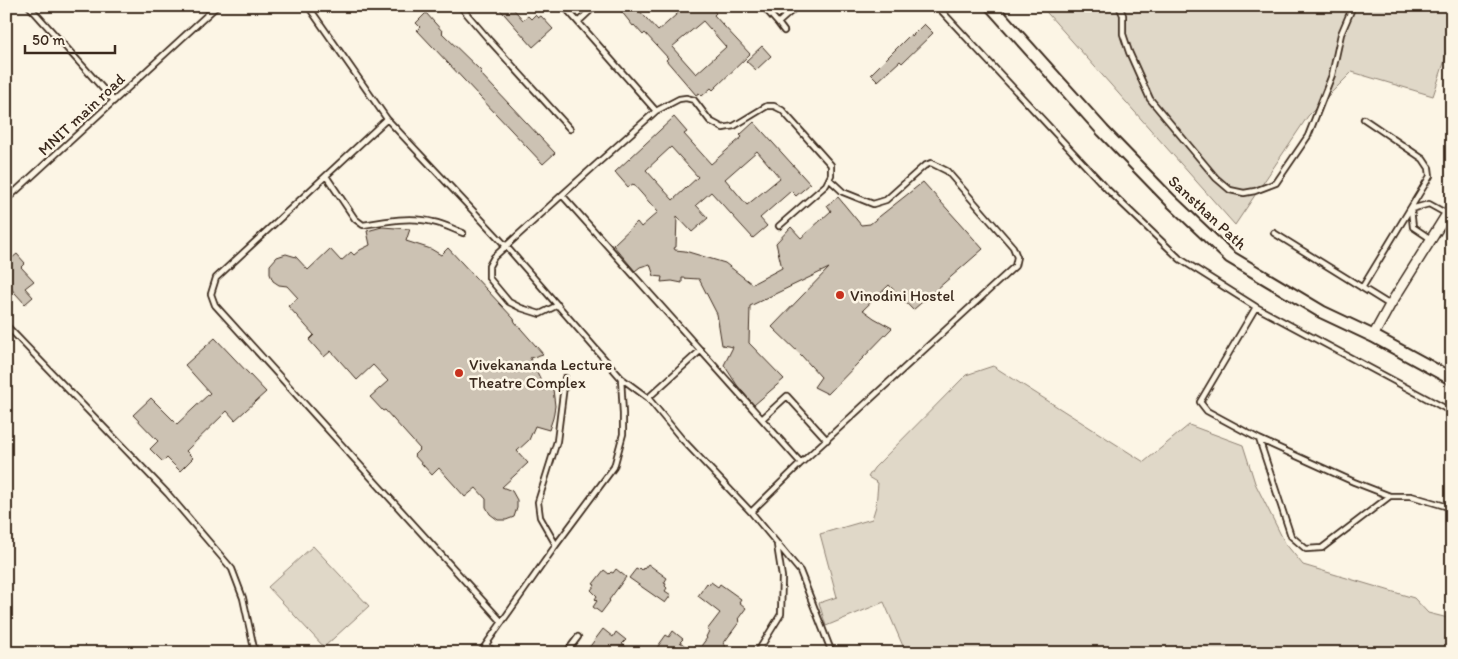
<svg xmlns="http://www.w3.org/2000/svg" width="1458" height="659" font-family="Itim,sans-serif">
<style>
.green{fill:#e0d8c8;stroke:#8e8173}
.building{fill:#ccc2b3;stroke:#3b2a1e;fill-rule:evenodd}
.lines{fill:none;stroke-linecap:round;stroke-linejoin:round}
.service-casing{stroke:#3b2a1e;stroke-width:8}
.minor-casing{stroke:#3b2a1e;stroke-width:12}
.tertiary-casing{stroke:#3b2a1e;stroke-width:15}
.service{stroke:#fcf5e5;stroke-width:4.5}
.minor{stroke:#fcf5e5;stroke-width:9}
.tertiary{stroke:#fcf5e5;stroke-width:11}
.poi-dot{fill:#c8321e;stroke:#fcf5e5;stroke-width:2}
.labels{text-anchor:middle;stroke-width:5;stroke-linejoin:round;paint-order:stroke}
.street-label{font-size:16px;fill:#3b2a1e;stroke:#fcf5e5}
.poi-label{font-size:16px;fill:#3b2a1e;stroke:#fcf5e5;text-anchor:start}
</style>
<rect width="100%" height="100%" fill="#fcf5e5"/>
<filter id="ink" filterUnits="userSpaceOnUse"><feTurbulence type="fractalNoise" baseFrequency=".02" numOctaves="2"/><feDisplacementMap in="SourceGraphic" scale="10" xChannelSelector="R" yChannelSelector="G"/><feConvolveMatrix kernelMatrix="1 2 1 2 8 2 1 2 1" color-interpolation-filters="sRGB"/></filter>
<g filter="url(#ink)">
<!-- green -->
<path class="green" d="M1041 6H1452V39L1433 96 1352 72 1308 116 1235 225Z
M993 366 1144 462 1189 425 1243 445 1255 483 1285 543 1303 565 1414 598 1428 613 1452 619V653H906L884 602 826 626 819 603 837 597 820 534 872 519 876 506 878 483 868 477 874 468 966 375Z
M313 546 369 606 324 647 268 587Z"/>
<!-- building -->
<path class="building" d="M497 6H511L523 20 528 16 531 19 535 15 538 18 541 16 553 29 533 47Z
M617 6H635L658 31 686 6H710L716 13 714 15 723 25 750 54 713 90 711 88 702 96 699 93 696 95 666 60 668 58 645 33 643 35 634 25 633 26ZM703 21 726 47 696 74 672 47Z
M426 13 443 32 442 33 482 72 480 73 555 153 543 164 417 30 420 27 416 23Z
M924 24 933 33 902 63 900 61 878 81 871 74 911 34 912 36Z
M762 46 771 56 756 70 746 61Z
M674 117 687 132 684 134 711 164 742 137 740 135 754 122 810 184 796 196 791 191 760 218 767 226 753 238 711 192 696 205 708 218 692 232 677 216 676 247 674 248 675 250 685 251 725 263 752 284 782 268 776 243 791 227 801 238 831 211 827 205 838 197 861 225 870 224 923 182 983 249 913 310 889 285 863 310 874 318 892 328 828 394 814 387 821 377 801 355 772 327 829 268 750 306 749 343 784 379 754 405 737 385 724 365 733 347 722 345 717 314 699 279 682 278V283L672 281 661 282 662 277 654 276 650 264 640 267 635 271 613 245 637 222 641 227 658 212 633 184 628 187 615 172ZM671 147 698 177 673 200 646 170ZM757 151 780 178 747 205 725 179Z
M382 227 410 229 406 241 431 249 441 255 448 248 514 319 515 322 543 354 530 358 540 378 541 390 553 389 555 406 553 418 549 430 535 426 529 440 517 451 528 463 502 487 512 491 517 500V508L514 517 506 520H498L490 514 486 507V499L476 488 465 497 439 468 432 475 414 455 420 449 385 410 383 411 370 397 388 381 373 365 357 380 331 351 324 357 309 340 314 335 288 306 298 298 287 286 279 285 273 281 270 274V265L277 257 286 254 296 257 308 270 330 249 341 261 351 252 354 255 360 250 370 245 367 231Z
M17 254 25 263 21 267 34 281 25 288 33 297 25 304 6 283V263Z
M215 338 266 392 235 420 227 411 186 451 193 458 180 471 167 458 163 462 150 449 158 441 133 415 151 398 177 424 210 393 185 365Z
M648 564 667 578 664 583 666 584 665 586 667 588 665 591 671 595 665 603 629 578 636 569 638 570 640 568 642 570 643 568 644 569Z
M616 569 626 577 609 600 610 601 601 613 593 607 597 601 595 599 597 596 591 590 595 585 593 584 604 570 609 574 611 572 613 573Z
M711 582 718 587 720 584 741 599 739 602 746 608 738 619 740 621 723 644 726 646 722 653H696L707 638 706 637 709 631 707 630 720 613 698 596 707 583 709 585Z
M603 629 613 637 616 632 626 640 622 644 634 653H585Z
M673 631 683 639 680 642 695 653H653L666 635 669 637Z"/>
<g class="lines">
<defs>
<path id="service" d="M29 6 114 101
M308 6 387 119 506 246 621 378 648 398 681 438 751 512 800 571 832 653
M460 6 490 41 570 129
M564 6 656 111
M763 6 778 23 797 6
M937 6 1108 190 1180 259 1256 307 1452 412
M1119 6 1123 15V34L1129 52 1150 99 1216 178 1230 190 1244 193 1255 191 1276 183 1308 136 1332 75 1341 34 1353 6
M578 22 595 6
M778 23 784 31
M387 119 216 278 211 294 215 305 502 622
M326 176 355 219 363 225C385 221 411 216 433 222 444 224 453 229 463 233
M562 195 801 463
M6 200 217 6
M1274 233 1390 305
M1431 239 1413 227 1411 209 1429 204 1447 214
M1362 288 1430 176 1429 168 1423 159 1364 119
M558 305 540 314 521 308 509 302 489 278V266L494 257 506 246 562 195 656 111 679 99 686 98 694 100 710 121 723 128 734 126 767 106H774L782 110 831 165V175L826 185 779 226
M1256 307 1200 402 1207 411 1259 439 1291 536 1306 549 1322 548 1390 496 1354 482 1259 439
M6 325 168 494 232 569 243 598 255 653
M648 398 701 350
M762 419 787 396 827 440
M1390 496H1411L1452 508
M751 512 801 463 1015 266 1017 257 1013 247 947 171 931 163 924 166 886 200 873 204 843 192 829 179
M556 545 540 517 538 502 557 441 565 378
M486 645 496 653
M480 653 556 545 614 467 623 434V414L621 378
M566 653 578 637
M757 653 781 614 782 577 777 545"/>
<path id="minor" d="M1373 336 1390 305 1452 206"/>
<path id="tertiary" d="M991 6 1103 131 1171 201 1230 257 1322 312 1373 336 1452 379"/>
</defs>
<!-- service casing -->
<use href="#service" class="service-casing"/>
<!-- minor casing -->
<use href="#minor" class="minor-casing"/>
<!-- tertiary casing -->
<use href="#tertiary" class="tertiary-casing"/>
<!-- service -->
<use href="#service" class="service"/>
<!-- minor -->
<use href="#minor" class="minor"/>
<!-- tertiary -->
<use href="#tertiary" class="tertiary"/>
</g>
</g>
<!-- markers -->
<g class="poi-dot">
<circle cx="840" cy="295" r="5"/>
<circle cx="459" cy="373" r="5"/>
</g>
<g class="labels">
<!-- street labels -->
<g class="street-label">
<text transform="translate(81 114) rotate(-43)" y="6">MNIT main road</text>
<text transform="translate(1208 212) rotate(43)" y="6">Sansthan Path</text>
</g>
<!-- poi labels -->
<g class="poi-label">
<text x="850" y="301">Vinodini Hostel</text>
<text x="469" y="370">Vivekananda Lecture<tspan x="469" dy="18">Theatre Complex</tspan></text>
</g>
</g>
<!-- margin -->
<rect width="1458" height="659" fill="none" stroke="#fcf5e5" stroke-width="25"/>
<rect x="12" y="12" width="1433" height="634" fill="none" stroke="#3b2a1e" stroke-width="2" filter="url(#ink)"/>
<!-- scale -->
<path d="M25 45v8h90v-8" fill="none" stroke="#3b2a1e" stroke-width="2.5"/>
<text x="32" y="45" font-size="15" fill="#3b2a1e" stroke="#fcf5e5" stroke-width="4" paint-order="stroke">50 m</text>
</svg>
